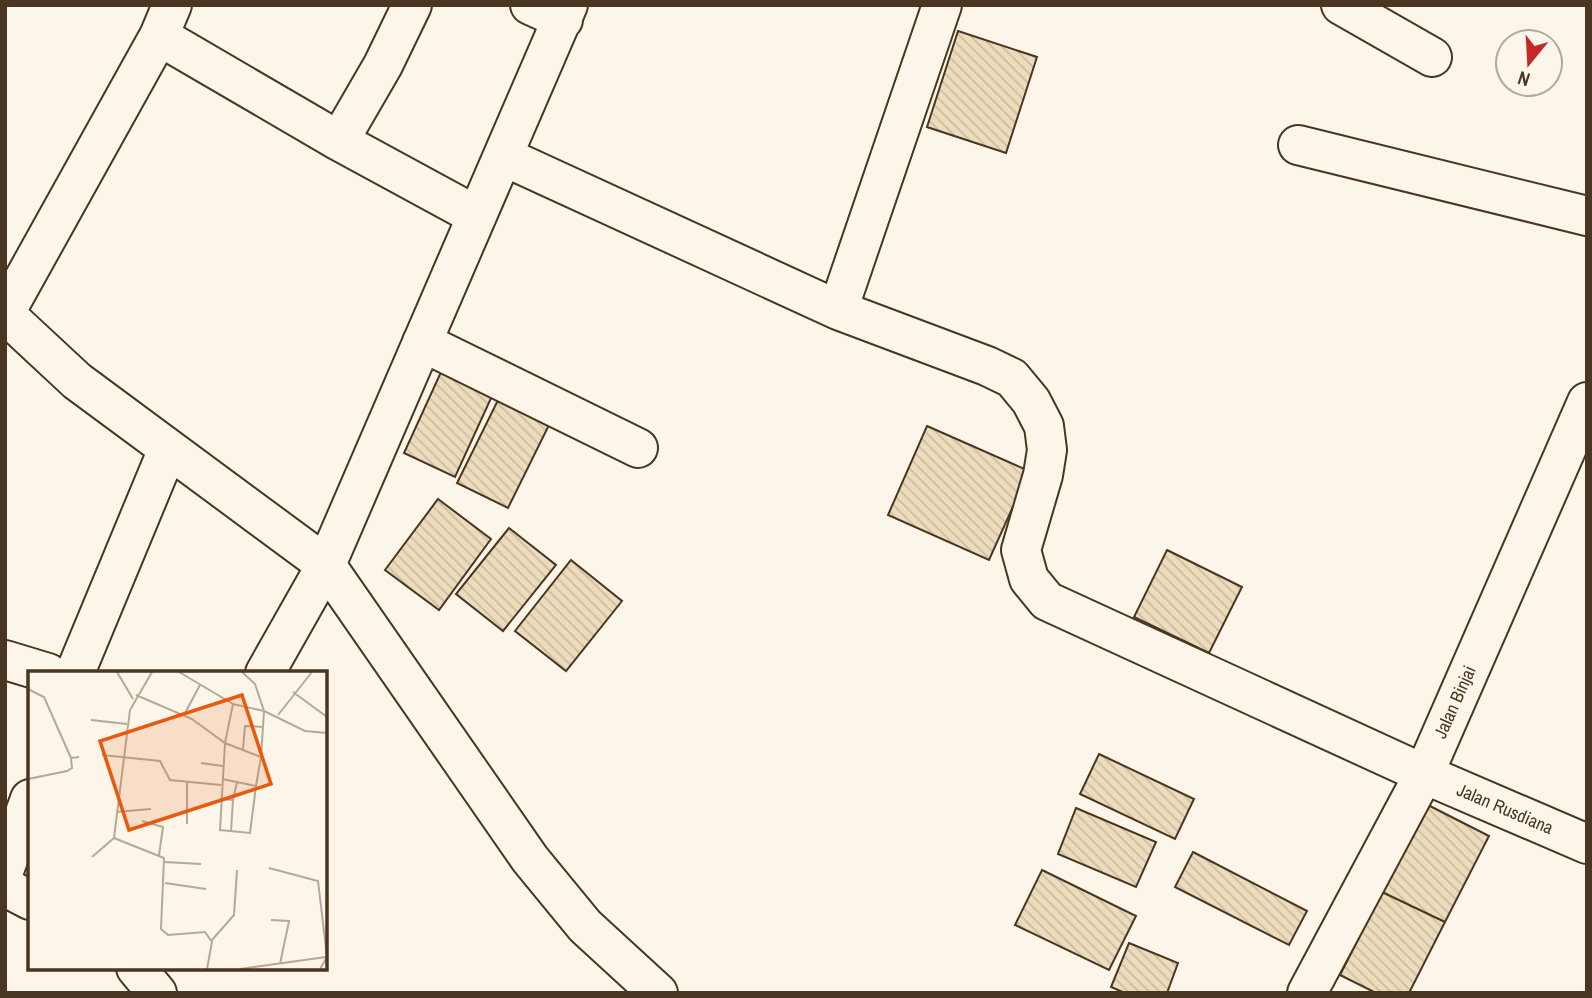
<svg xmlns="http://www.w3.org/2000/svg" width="1592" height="998" font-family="'Archivo Narrow',sans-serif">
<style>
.building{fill:url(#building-back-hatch);stroke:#4a3520;stroke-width:2}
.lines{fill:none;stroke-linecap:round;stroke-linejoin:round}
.street-casing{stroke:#4a3520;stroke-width:42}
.street{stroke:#fbf6e9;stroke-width:38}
.labels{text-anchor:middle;stroke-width:5;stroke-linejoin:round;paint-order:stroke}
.street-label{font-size:18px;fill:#4a3520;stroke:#fbf6e9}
.inset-road{fill:none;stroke:#b4a999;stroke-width:2}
.view{fill:#e8590c;fill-opacity:0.15;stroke:#e8590c;stroke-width:3.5}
.inset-edge{fill:none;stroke:#4a3520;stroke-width:3.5}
</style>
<defs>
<pattern id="building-back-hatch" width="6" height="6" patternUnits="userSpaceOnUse" patternTransform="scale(1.75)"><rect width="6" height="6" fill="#ecdcbc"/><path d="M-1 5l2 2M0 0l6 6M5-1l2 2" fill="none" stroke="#ccbda1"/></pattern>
</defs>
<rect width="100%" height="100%" fill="#fbf6e9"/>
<!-- building -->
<path class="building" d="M958 31 1037 57 1006 153 927 127Z
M441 372 492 396 455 477 404 453Z
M500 396 551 421 508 508 457 483Z
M927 426 1029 471 989 560 888 515Z
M438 499 491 539 439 610 385 570Z
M509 528 556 565 503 631 456 594Z
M1167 550 1242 587 1209 653 1134 617Z
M571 560 622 601 566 671 515 631Z
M1099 754 1194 799 1175 839 1080 794Z
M1426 804 1489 836 1445 922 1382 892Z
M1076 808 1156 842 1136 887 1058 854Z
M1193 852 1307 911 1289 945 1175 887Z
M1042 870 1136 916 1109 970 1015 925Z
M1382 892 1445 922 1409 993H1376L1340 975Z
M1129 943 1178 963 1167 993H1125L1111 987Z"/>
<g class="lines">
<defs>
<path id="street" d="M530 5 563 20
M1341 5 1432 57
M159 36 172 5
M339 141 383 65 412 5
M1298 145 1587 216
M503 156 838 310 987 366 1012 378 1031 401 1044 426 1047 450 1043 475 1021 550 1029 579 1047 601 1424 774 1587 844
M838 310 942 5
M5 313 159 36 339 141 477 216
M5 314 77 381 326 565 530 859 585 926 658 993
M422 342 638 448
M5 660 48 673
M75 673 168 449
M265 673 326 565 568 5
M5 868 30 799
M5 887 30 900
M136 968 157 993
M1307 993 1424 774 1587 402"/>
</defs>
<!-- street casing -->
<use href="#street" class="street-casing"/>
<!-- street -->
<use href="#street" class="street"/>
</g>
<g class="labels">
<!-- street labels -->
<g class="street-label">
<text transform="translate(1455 702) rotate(-66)" y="6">Jalan Binjai</text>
<text transform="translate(1505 809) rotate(23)" y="6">Jalan Rusdiana</text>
</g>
</g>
<!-- overview -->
<g transform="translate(28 671)">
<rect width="299" height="299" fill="#fbf6e9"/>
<path class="inset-road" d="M89 1 105 28M124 1 102 39 86 167 136 187 133 258 140 264 177 261 184 271 179 298M151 1 205 33 197 72 192 159 222 162 228 115M214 1 227 13 236 40 277 60 299 62M0 18 16 26 43 87M265 21 299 46M108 24 164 48 197 72 233 86M156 44 172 14M250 44 284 1M63 49 99 53M215 78 217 55 236 56M74 84 132 90 142 109 193 114M173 92 195 95M0 108 39 100 44 97 43 87 51 86M194 108 228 115 233 86 236 40 205 33M192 128 205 129 209 111M88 141 123 138M114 150 135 156 131 184M159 153V110M203 160 205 129M64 186 86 167M137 191 173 193M241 197 290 210 299 286 292 298M137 212 178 218M243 249 261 250 252 293M184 269 206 244 209 199M212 298 298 286"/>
<path class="view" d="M214 24 243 113 101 159 72 70Z"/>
<rect width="299" height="299" class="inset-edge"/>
</g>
<!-- border -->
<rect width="1592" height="998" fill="none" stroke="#4a3520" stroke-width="14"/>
<!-- north arrow -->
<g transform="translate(1529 63) rotate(198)"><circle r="33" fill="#fbf6e9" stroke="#b4a999" stroke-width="2"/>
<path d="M0-5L12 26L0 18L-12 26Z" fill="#c62828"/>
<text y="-10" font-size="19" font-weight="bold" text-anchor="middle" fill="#4a3520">N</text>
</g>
</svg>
